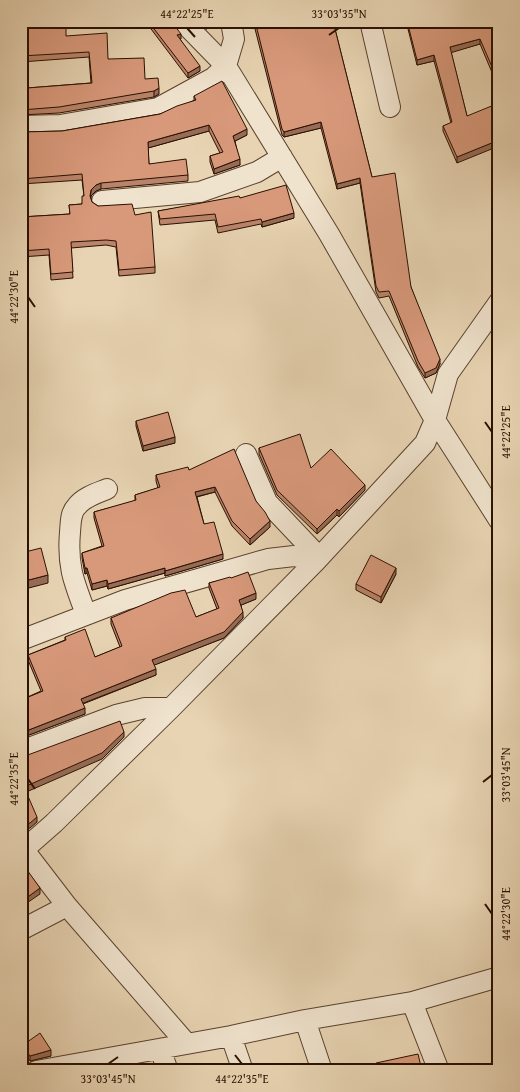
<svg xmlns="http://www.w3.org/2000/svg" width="520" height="1092" font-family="'Gentium Book Plus',serif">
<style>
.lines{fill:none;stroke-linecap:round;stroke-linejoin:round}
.minor-casing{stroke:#5a412d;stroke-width:22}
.minor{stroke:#f0e3ce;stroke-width:20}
.wall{fill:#ba846a;stroke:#2a1000}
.shaded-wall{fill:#976b56;stroke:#2a1000}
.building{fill:#d8997b;stroke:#2a1000}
.ticks{fill:none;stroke:#2a1000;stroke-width:2}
.neatline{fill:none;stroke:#2a1000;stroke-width:2}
.ticks-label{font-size:12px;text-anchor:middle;fill:#2a1000}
</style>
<rect width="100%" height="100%" fill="#e8d4b3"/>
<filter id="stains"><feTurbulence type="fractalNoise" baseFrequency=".004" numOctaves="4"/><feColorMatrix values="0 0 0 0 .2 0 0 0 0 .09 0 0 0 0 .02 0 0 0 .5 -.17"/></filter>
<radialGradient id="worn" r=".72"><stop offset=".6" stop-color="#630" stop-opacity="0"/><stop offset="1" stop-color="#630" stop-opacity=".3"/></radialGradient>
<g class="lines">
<defs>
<path id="minor" d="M182 21 226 66 329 234 435 420 499 520
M370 21 390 107
M21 126 60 125 158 108 213 78 226 66 234 39 231 21
M102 201 200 192 257 172 282 157
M246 454 267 502 319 557
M86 614C74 582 67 567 70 532 71 522 70 513 77 506 84 497 97 493 107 489
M21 640 125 600 268 559 294 556 316 561
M21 751 116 715 145 708H171
M24 850 67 906 187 1044
M21 852 54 823 171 708 316 561 425 443 435 420 448 374 499 302
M21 930 67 906
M412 1002 439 1071
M305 1020 322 1071
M231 1036 243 1071
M160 1049 168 1071
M36 1071 231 1036 305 1020 412 1002 499 977"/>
</defs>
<!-- minor casing -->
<use href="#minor" class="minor-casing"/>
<!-- minor -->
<use href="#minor" class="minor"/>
</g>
<!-- wall -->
<path class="wall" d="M21 21 66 36 108 59 145 79 159 94 154 97 59 113 21 115V84L27 88 91 83 89 57 21 62Z
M145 21H171L181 39H180L200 71 188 78Z
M199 21H220L219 24 206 29Z
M253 21H333L372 177 411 287 440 364 436 373 425 378 418 367 389 296 379 298 376 292 360 183 337 189 321 128 284 137 282 135Z
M406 21H499V89L480 44 451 52 467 116 457 163 443 131V126L451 123 434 61 417 65Z
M194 96 247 135 235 141 240 165 214 174 210 162V156L220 153 209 131 148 148 149 164 188 175V181L101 189 96 191 91 196V198L92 202 98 206 135 215 155 267V273L119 276 116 247 106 245 71 248 73 278 51 280 49 255 21 257V217L70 214 69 205 82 204 84 196 82 180 21 184V132L62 131 160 114 194 101Z
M240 198 294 218 262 227 261 224 218 233 215 220 160 225 158 211Z
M136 421 175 443 143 451 136 426Z
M259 448 365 490 339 517 337 515 317 534 277 495 259 454Z
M189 470 256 501 270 527 250 545 232 526 215 492 197 497 204 524 223 559 165 576V573L108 589 107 586 92 590 87 573 85 574 82 558V553L102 546 94 518V512L135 501V495L158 488 156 481V475Z
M396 574 381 603 356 590V584Z
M231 578 256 599 241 605 243 618 224 638 154 665 156 675 83 704 85 714 21 738V700L41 691 28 660V655L65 640V637L95 657 120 647 111 624V618L196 617 217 609 209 588V583Z
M499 988V1020L492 996V990Z
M21 1030 28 1041 51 1056 30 1061 23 1050Z"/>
<!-- shaded-wall -->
<path class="shaded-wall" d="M212 21H220L219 24 206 29V23Z
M181 34V39L177 41V35Z
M480 39V44L450 53V47Z
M434 55V61L417 65V60Z
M200 66V71L188 78V73Z
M159 88V94L154 97V91Z
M321 122V128L284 137V132Z
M209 125V131L148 148V142Z
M247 129V135L233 142V136Z
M499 140V146L457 163V157Z
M240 159V165L214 174V169Z
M360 178V183L337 189V184Z
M101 183V189L96 191 91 196 90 202 91 190 96 185Z
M294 213V218L262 227V222Z
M440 359V364L436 373 425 378V373Z
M175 437V443L143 451V446Z
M365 485V490L339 517V511Z
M215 487V492L195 497V492Z
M337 509V515L317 534V529Z
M270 521V527L250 545V539Z
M223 554V559L165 576V571Z
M85 568H87V573L85 574Z
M165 568V573L108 589V584Z
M396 568V574L381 603V597Z
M48 575V583L21 590V582Z
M107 580V586L92 590V584Z
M256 593V599L239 606V600Z
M243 612V618L224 638 152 666V660Z
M156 669V675L81 704V699Z
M85 708V714L21 738V733Z
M124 732V737L102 759 24 793V787Z
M37 817V822L30 828 21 832V826Z
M40 888V894L21 907V902Z
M51 1050V1056L30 1061V1056Z"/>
<!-- building -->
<path class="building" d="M21 21H66V36L107 33 108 59 144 58 145 79 158 78 159 88 154 91 59 107 21 110V84H27V88L92 83 89 52 21 56Z
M148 21H171L181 34 177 35 200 66 188 73Z
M204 21H212L206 23Z
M255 21H333L372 177 395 173 411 287 440 359 436 368 425 373 418 361 389 291 379 292 376 286 360 178 337 184 321 122 284 132 282 129Z
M407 21H499V83L480 39 450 47 467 116 499 103V140L457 157 443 126 452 122 434 55 417 60Z
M222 81 247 129 233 136 240 159 214 169 210 156 223 152 209 125 148 142 149 164 186 159 188 175 101 183 96 185 91 190 90 196 92 202 98 206 132 204 135 215 151 212 155 267 119 270 116 241 106 240 71 242 73 272 51 274 49 249 21 251V217L70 214 69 205 82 204V196H84L82 174 21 179V132L62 131 160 114 177 106 196 100 194 96Z
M286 185 294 213 262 222 261 219 218 227 215 214 160 219 158 211 239 196 240 198Z
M168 412 175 437 143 446 136 421Z
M300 434 311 468 331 449 365 485 339 511 337 509 317 529 277 490 259 448Z
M234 449 256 501 265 512 270 521 250 539 232 521 215 487 195 492 204 524 214 522 223 554 165 571V568L108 584 107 580 92 584 87 568H85L82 553 104 546 94 512 136 500 135 495 160 487 156 475 188 467 189 470Z
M41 548 48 575 21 582V553Z
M371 555 396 568 381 597 356 584Z
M248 572 256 593 239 600 243 612 224 632 152 660 156 669 81 699 85 708 21 733V700L43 691 28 655 66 640 65 637 85 629 95 657 122 646 111 618 171 593 185 590 196 617 219 608 209 583 230 577 231 578Z
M120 721 124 732 102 753 24 787 37 817 30 823 21 826V757L25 756Z
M21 863H22L40 888 21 902Z
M499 988V1014L492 990Z
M21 1030 28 1041 21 1045Z
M40 1033 51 1050 30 1056 23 1045Z
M418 1054 422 1071H377L376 1063Z"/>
<!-- ticks -->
<path class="ticks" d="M187 28 195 37M329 35 339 28M28 297 35 307M485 422 492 432M28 779 35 789M483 782 492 775M485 904 492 914M235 1055 242 1064M108 1064 118 1057"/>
<!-- margin -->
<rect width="520" height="1092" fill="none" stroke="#e8d4b3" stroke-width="55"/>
<rect x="28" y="28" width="464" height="1036" class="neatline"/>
<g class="ticks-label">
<text x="187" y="18">44°22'25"E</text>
<text x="339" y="18">33°03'35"N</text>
<text transform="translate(14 297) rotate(-90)" y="4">44°22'30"E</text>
<text transform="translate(506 432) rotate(-90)" y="4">44°22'25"E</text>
<text transform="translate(506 775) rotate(-90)" y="4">33°03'45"N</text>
<text transform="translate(14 779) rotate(-90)" y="4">44°22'35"E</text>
<text transform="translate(506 914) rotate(-90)" y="4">44°22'30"E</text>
<text x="108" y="1083">33°03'45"N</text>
<text x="242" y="1083">44°22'35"E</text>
</g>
<rect width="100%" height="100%" filter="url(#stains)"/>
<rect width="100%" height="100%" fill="url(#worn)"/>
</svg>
